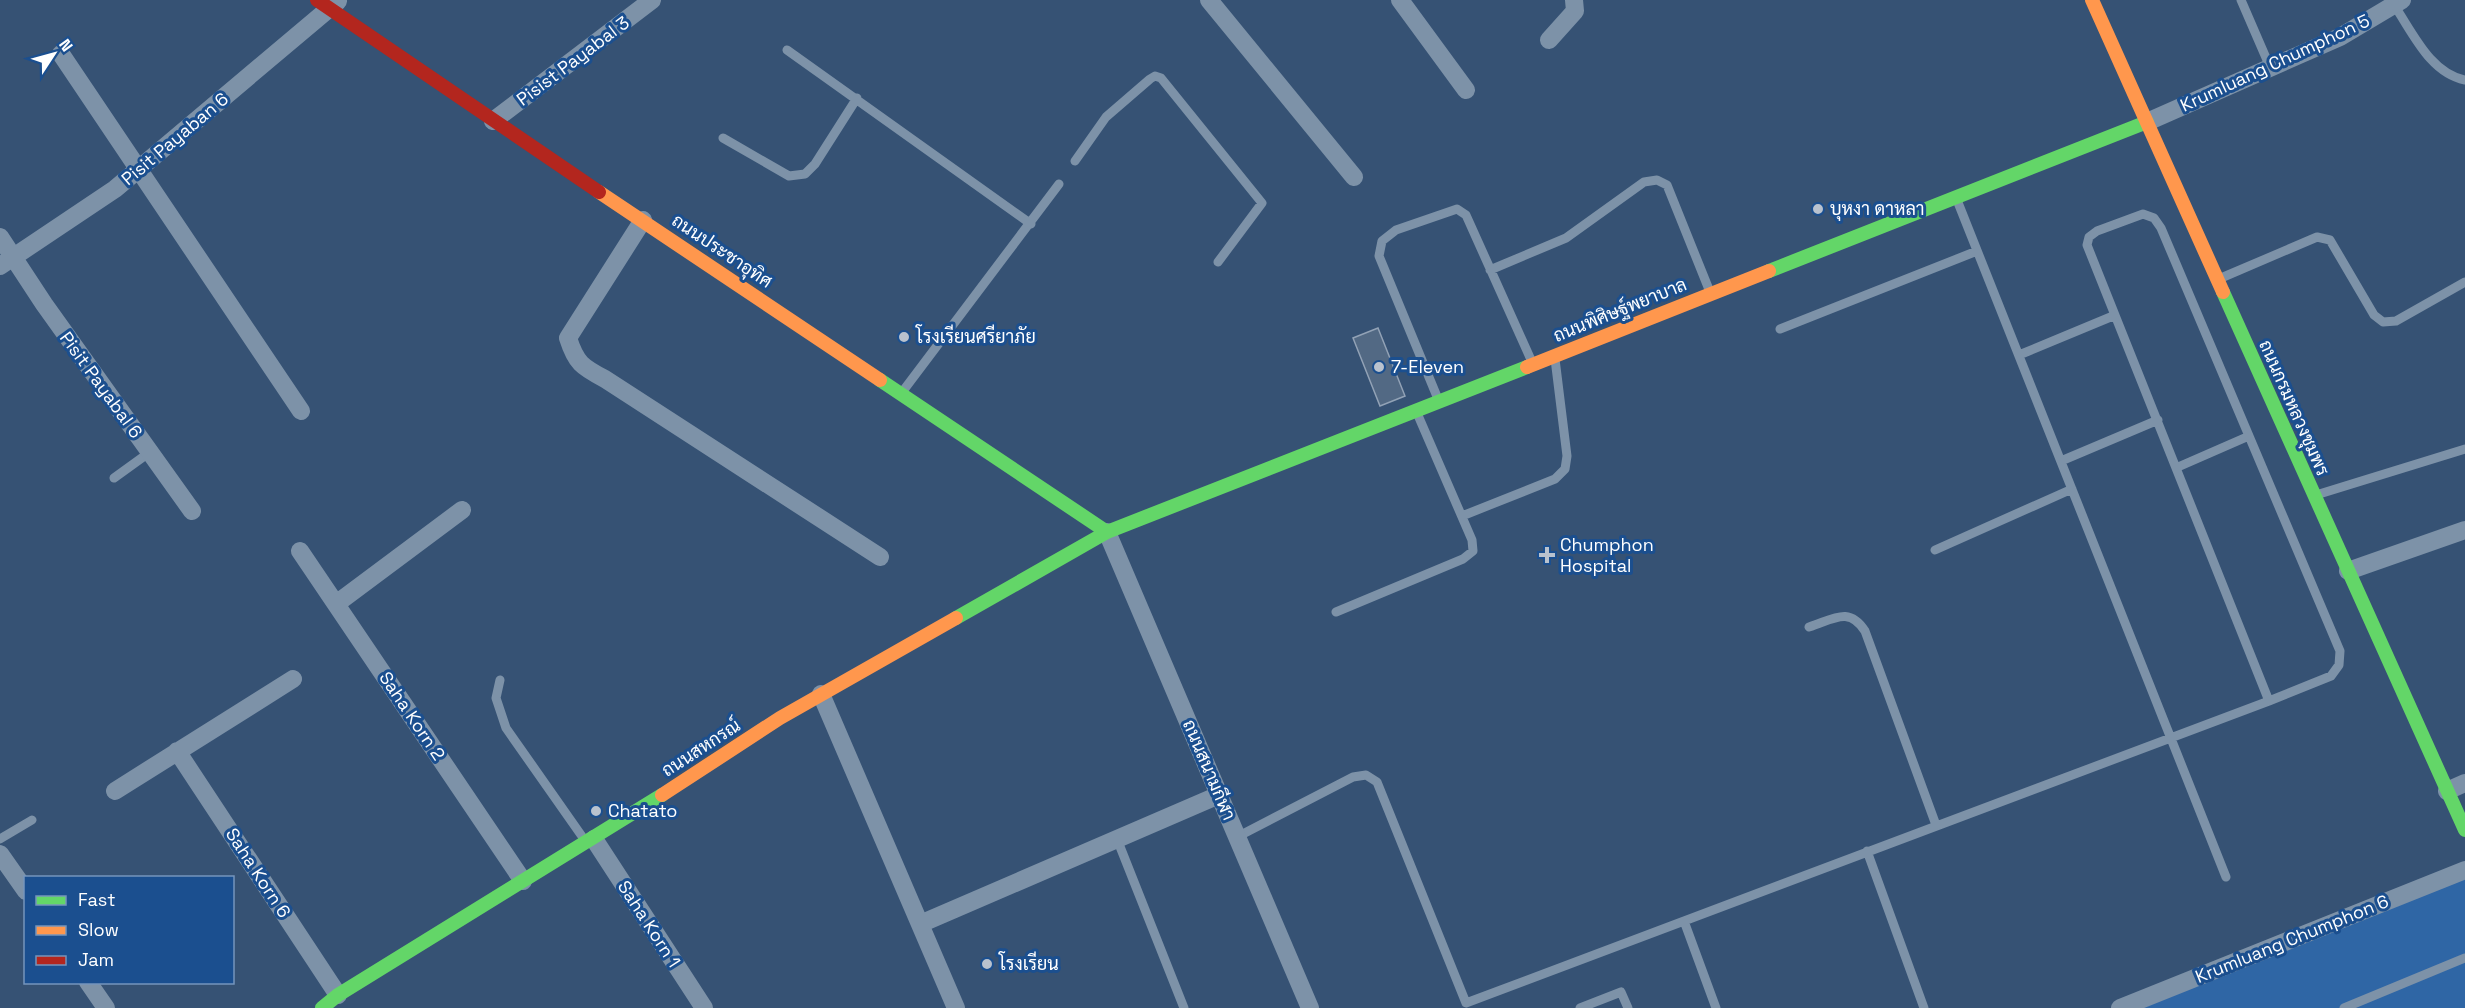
<svg xmlns="http://www.w3.org/2000/svg" width="2465" height="1008" font-family="'Space Grotesk',Sarabun,sans-serif">
<style>
.green{fill:#2f66a5}
.building{fill:#526984;stroke:#92a2b6;stroke-width:1.5}
.lines{fill:none;stroke-linecap:round;stroke-linejoin:round}
.lane{stroke:#7d92a8;stroke-width:9}
.street{stroke:#7d92a8;stroke-width:18}
.fast{stroke:#63d668;stroke-width:14}
.slow{stroke:#ff974d;stroke-width:14}
.jam{stroke:#b3261e;stroke-width:14}
.poi-dot{fill:#b9c2ce;stroke:#1b4f8f;stroke-width:2}
.labels{text-anchor:middle;stroke-width:6;stroke-linejoin:round;paint-order:stroke}
.street-label{font-size:18px;fill:#fff;stroke:#1b4f8f}
.poi-label{font-size:18px;fill:#fff;stroke:#1b4f8f;text-anchor:start}
</style>
<rect width="100%" height="100%" fill="#365274"/>
<!-- green -->
<path class="green" d="M2465 870V1008H2120Z"/>
<!-- building -->
<path class="building" d="M1378 328 1405 396 1380 406 1353 338Z"/>
<g class="lines">
<!-- lane -->
<path class="lane" d="M2241 0 2270 67
M2394 5C2413 33 2430 73 2465 80
M787 50 1031 224
M723 138 789 176 805 174 815 164 857 98
M1075 161 1106 117 1150 79 1155 76 1161 78 1262 203 1218 262
M1957 200 2226 877
M1490 270 1566 238 1644 182 1657 180 1667 185 1710 292
M2221 278 2317 237 2330 240 2374 315 2383 322 2396 321 2465 282
M1780 329 1977 251
M2019 355 2113 316
M903 391 1059 184
M1438 399 1379 256 1382 241 1396 230 1457 209 1466 215 1532 362
M2061 461 2158 420
M2178 467 2249 436
M114 478 150 452
M2316 495 2465 449
M1462 516 1555 479 1565 469 1567 456 1555 359
M1935 550 2072 489
M1336 612 1463 559 1473 551 1472 540 1417 413
M1809 627C1834 619 1849 606 1865 631L1936 825
M500 680 496 698 506 728 586 842
M1237 837 1353 777 1366 775 1377 782 1466 1003 2269 701 2331 676 2339 665 2340 651 2161 228 2154 218 2143 214 2097 231 2089 237 2087 245 2269 701
M0 839 32 820
M1117 839 1184 1008
M1867 851 1924 1008
M1684 921 1716 1008
M1580 1008 1621 992 1628 1008
M2344 1008 2465 958"/>
<!-- street -->
<path class="street" d="M1209 0 1354 177
M1400 0 1466 90
M1549 40 1575 11 1574 0
M61 54 301 411
M493 121 652 0
M2147 122 2340 37 2402 0
M643 220 568 338C576 363 582 367 605 379L880 557
M0 237 44 304 192 511
M0 266 115 189 338 1
M1107 532 1310 1008
M300 551 523 881
M2348 571 2465 530
M336 604 462 510
M821 694 956 1008
M177 751 338 995
M115 791 293 679
M2447 791 2465 783
M594 839 704 1008
M0 854 26 891
M920 924 1219 795
M88 982 106 1008
M2120 1008 2465 870"/>
<!-- fast -->
<path class="fast" d="M1769 271 2147 122
M2223 292 2465 830
M880 380 1107 532
M956 618 1107 532 1527 367
M322 1008 338 995 662 795"/>
<!-- slow -->
<path class="slow" d="M2092 0 2223 292
M599 192 880 380
M1527 367 1769 271
M662 795 780 718 956 618"/>
<!-- jam -->
<path class="jam" d="M317 0 599 192"/>
</g>
<!-- markers -->
<g class="poi-dot">
<circle cx="1818" cy="209" r="6"/>
<circle cx="904" cy="337" r="6"/>
<circle cx="1379" cy="367" r="6"/>
<path d="M1544 546h6v6h6v6h-6v6h-6v-6h-6v-6h6z"/>
<circle cx="596" cy="811" r="6"/>
<circle cx="987" cy="964" r="6"/>
</g>
<g class="labels">
<!-- street labels -->
<g class="street-label">
<text transform="translate(573 61) rotate(-37)" y="6">Pisist Payabal 3</text>
<text transform="translate(2275 63) rotate(-25)" y="6">Krumluang Chumphon 5</text>
<text transform="translate(175 139) rotate(-40)" y="6">Pisit Payaban 6</text>
<text transform="translate(722 251) rotate(34)" y="6">ถนนประชาอุทิศ</text>
<text transform="translate(1620 310) rotate(-22)" y="6">ถนนพิศิษฐ์พยาบาล</text>
<text transform="translate(101 385) rotate(54)" y="6">Pisit Payabal 6</text>
<text transform="translate(2294 408) rotate(66)" y="6">ถนนกรมหลวงชุมพร</text>
<text transform="translate(412 716) rotate(56)" y="6">Saha Korn 2</text>
<text transform="translate(701 748) rotate(-33)" y="6">ถนนสหกรณ์</text>
<text transform="translate(1209 770) rotate(67)" y="6">ถนนสนามกีฬา</text>
<text transform="translate(258 873) rotate(57)" y="6">Saha Korn 6</text>
<text transform="translate(649 924) rotate(57)" y="6">Saha Korn 1</text>
<text transform="translate(2292 939) rotate(-22)" y="6">Krumluang Chumphon 6</text>
</g>
<!-- poi labels -->
<g class="poi-label">
<text x="1830" y="215">บุหงา ดาหลา</text>
<text x="916" y="343">โรงเรียนศรียาภัย</text>
<text x="1391" y="373">7-Eleven</text>
<text x="1560" y="551">Chumphon<tspan x="1560" dy="21">Hospital</tspan></text>
<text x="608" y="817">Chatato</text>
<text x="999" y="970">โรงเรียน</text>
</g>
</g>
<!-- legend -->
<rect x="24" y="876" width="210" height="108" fill="#1b4f8f" stroke="#7695bc" stroke-width="1.5"/>
<rect x="36" y="896" width="30" height="9" fill="#63d668" stroke="#7695bc" stroke-width="1.5"/>
<text x="78" y="906" font-size="18" fill="#ffffff">Fast</text>
<rect x="36" y="926" width="30" height="9" fill="#ff974d" stroke="#7695bc" stroke-width="1.5"/>
<text x="78" y="936" font-size="18" fill="#ffffff">Slow</text>
<rect x="36" y="956" width="30" height="9" fill="#b3261e" stroke="#7695bc" stroke-width="1.5"/>
<text x="78" y="966" font-size="18" fill="#ffffff">Jam</text>
<!-- north arrow -->
<g transform="translate(54 54) rotate(54)" stroke="#1b4f8f" stroke-width="4.5" paint-order="stroke">
<path d="M0-4.5L10 22L0 15L-10 22Z" fill="#ffffff"/>
<text y="-9" font-size="16" font-weight="bold" text-anchor="middle" fill="#ffffff">N</text>
</g>
</svg>
